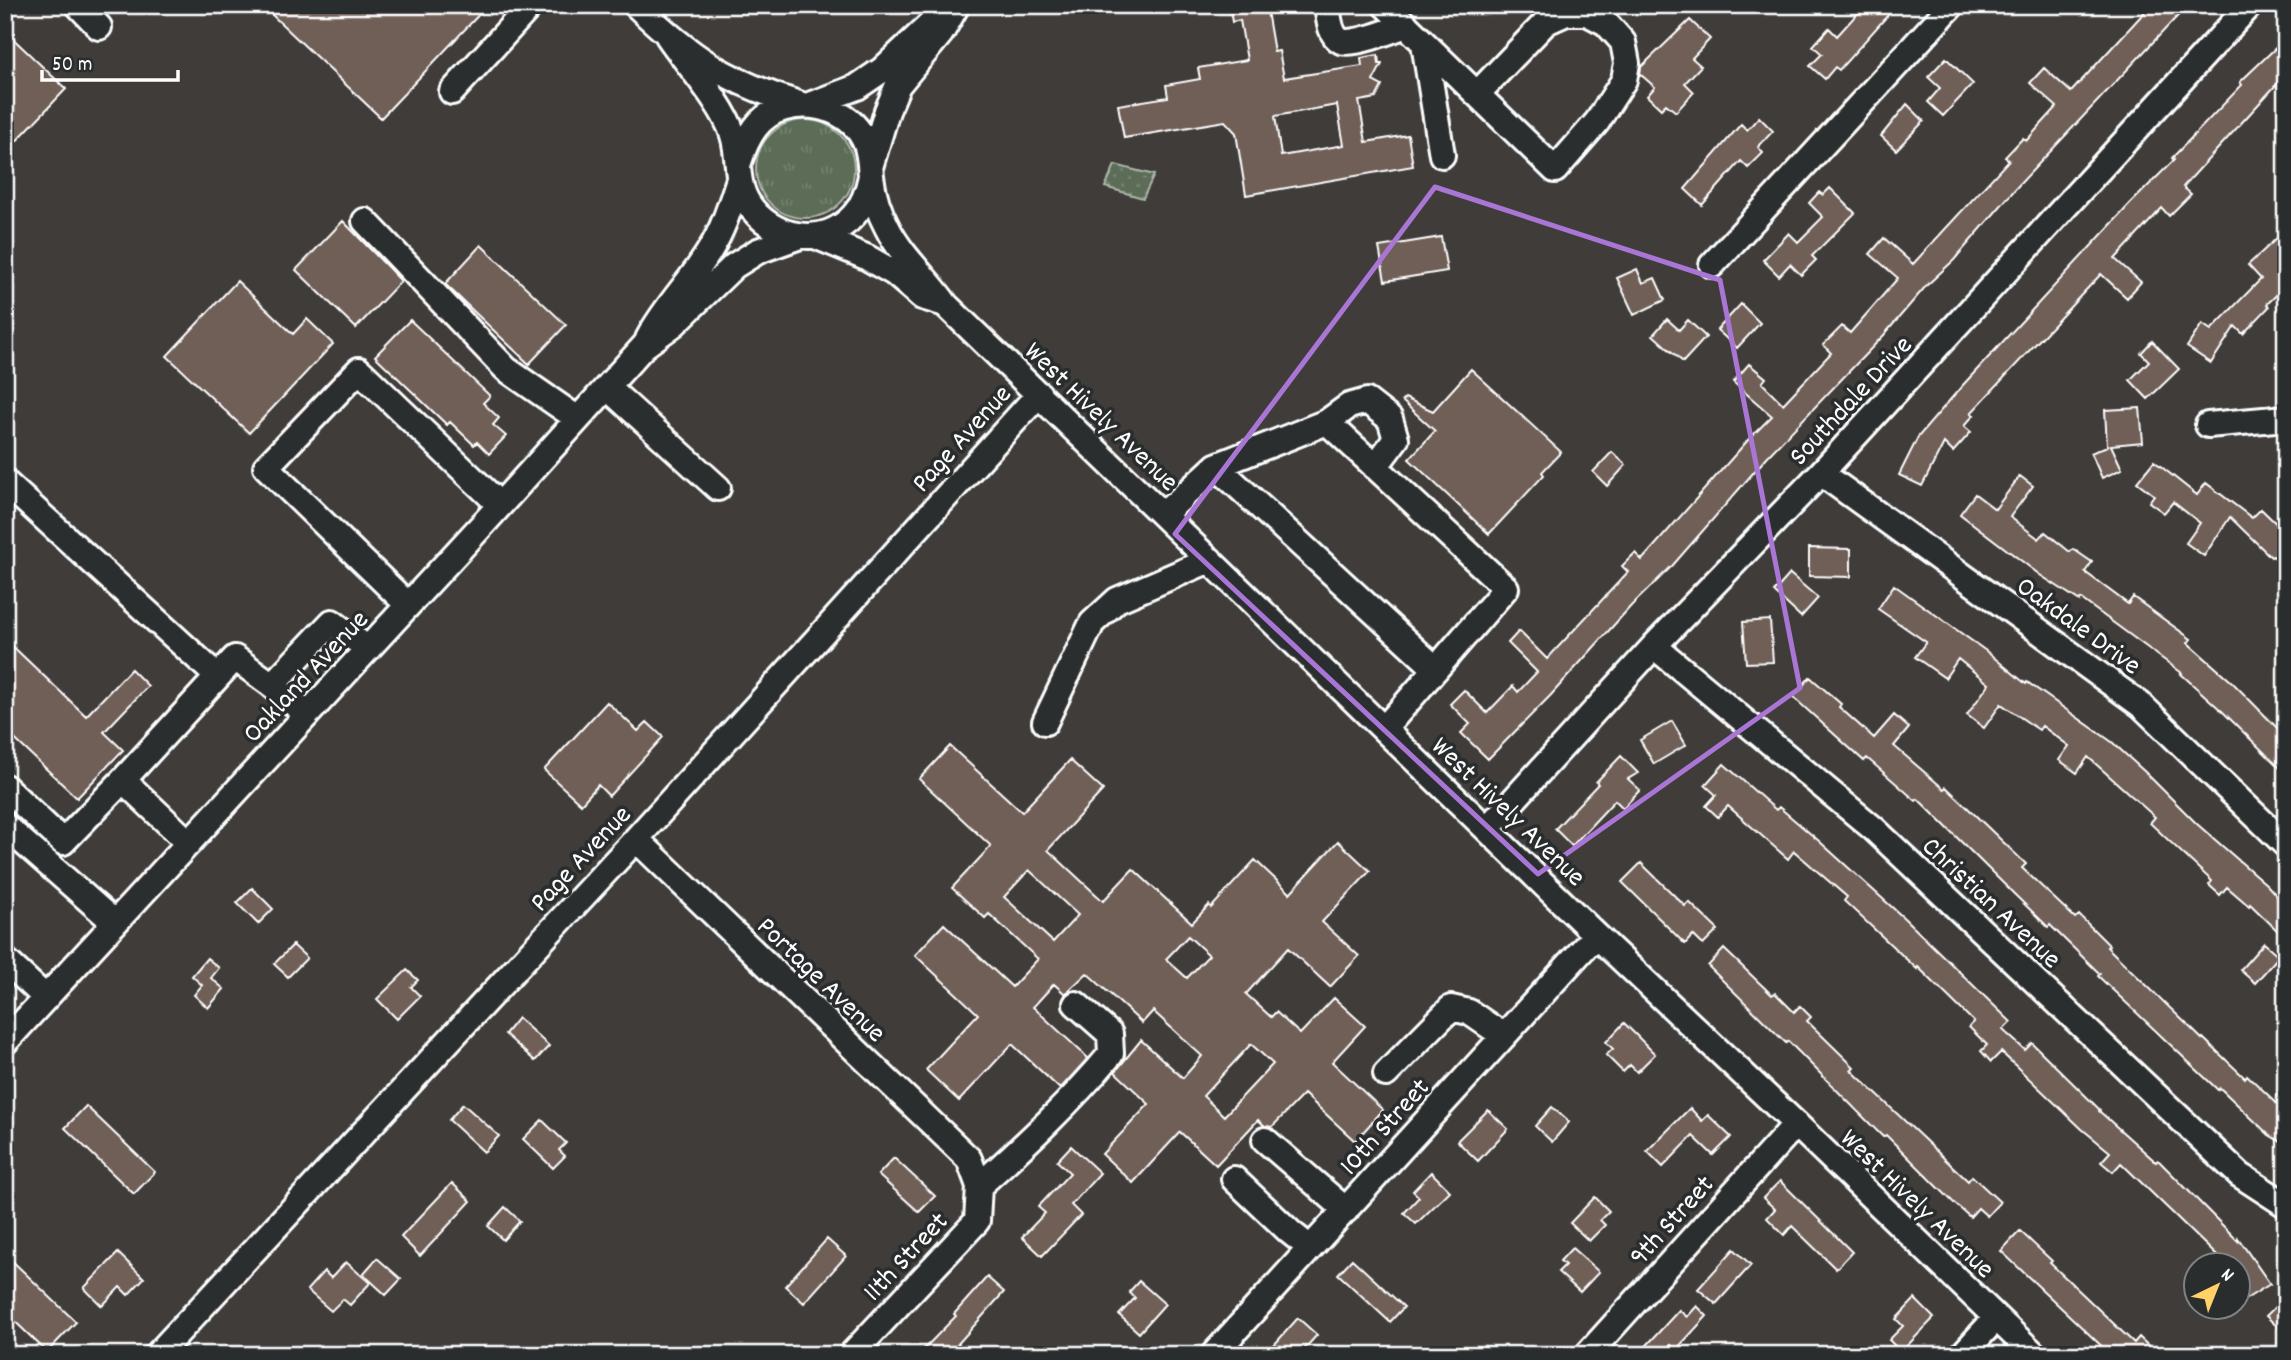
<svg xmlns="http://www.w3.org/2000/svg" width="2291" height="1360" font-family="Dekko,sans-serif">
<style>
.grass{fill:url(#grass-tufts);stroke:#adb6aa;stroke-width:2}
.park{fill:url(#park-dots);stroke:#adb6aa;stroke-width:2}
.building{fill:#6f5e56;stroke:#fff;stroke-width:2;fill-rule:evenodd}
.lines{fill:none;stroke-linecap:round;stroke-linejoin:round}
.minor-casing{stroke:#fff;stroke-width:30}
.minor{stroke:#2a2d2e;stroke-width:24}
.marked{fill:none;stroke:#a976d5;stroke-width:5;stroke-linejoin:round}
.labels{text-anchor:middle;stroke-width:7;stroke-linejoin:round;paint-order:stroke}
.street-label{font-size:28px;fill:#fff;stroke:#2a2d2e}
</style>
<defs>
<pattern id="grass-tufts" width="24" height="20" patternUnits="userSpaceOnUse" patternTransform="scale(1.75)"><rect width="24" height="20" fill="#5b6c56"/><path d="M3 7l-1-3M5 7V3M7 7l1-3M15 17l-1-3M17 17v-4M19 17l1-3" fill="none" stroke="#74826f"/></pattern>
<pattern id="park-dots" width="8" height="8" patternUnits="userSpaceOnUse" patternTransform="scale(1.75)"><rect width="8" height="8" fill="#5b6c56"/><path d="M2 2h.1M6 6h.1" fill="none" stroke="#74826f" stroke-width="1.8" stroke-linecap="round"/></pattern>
</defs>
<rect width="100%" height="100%" fill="#3f3c3a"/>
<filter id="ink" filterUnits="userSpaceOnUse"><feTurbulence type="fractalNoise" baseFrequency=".0143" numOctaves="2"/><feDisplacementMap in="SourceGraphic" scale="14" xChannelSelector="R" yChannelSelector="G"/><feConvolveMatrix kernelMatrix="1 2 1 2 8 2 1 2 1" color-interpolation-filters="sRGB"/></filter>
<g filter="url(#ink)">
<!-- grass -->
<path class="grass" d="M756 169a49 49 0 1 1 98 0a49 49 0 1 1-98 0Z"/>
<!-- park -->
<path class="park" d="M1115 165 1154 175 1143 198 1105 187Z"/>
<!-- building -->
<path class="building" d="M278 5H488L381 118 270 13Z
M1229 5H1266L1274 52 1279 51 1284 78 1362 66 1361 58 1378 55 1379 64H1382L1373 81 1382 86 1376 98 1359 101 1366 142 1408 135 1413 166 1246 195 1236 133 1225 121 1124 138 1118 105 1168 97 1166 85 1200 79 1198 68 1247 60 1240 20 1232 22ZM1337 105 1344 145 1281 156 1275 116Z
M1865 5H1897L1839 70 1835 67 1825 79 1810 66 1822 54 1813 46 1829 28 1837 36Z
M2151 5H2188L2017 187 1954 260 1926 286 1884 335 1767 457 1673 565 1631 606 1551 695 1488 759 1461 733 1470 724 1450 704 1464 690 1487 713 1513 686 1518 692 1537 672 1508 643 1519 631 1547 659 1628 572 1622 566 1635 553 1642 560 1748 440 1772 416 1733 382 1749 364 1766 378 1762 383 1783 404 1831 353 1823 345 1842 326 1850 333 1898 278 1870 254 1884 238 1913 264 2009 160 2005 157 2023 138 2026 141 2057 107 2030 83 2044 68 2071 92Z
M1690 20 1710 39 1692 58 1701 66 1685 83 1694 92 1676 112 1666 104 1661 109 1647 96 1655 87 1640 74 1641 67Z
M5 31 66 89 5 153Z
M2286 38V74L2183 187 2191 194 2169 216 2162 208 2115 259 2141 282 2127 298 2101 274 1971 413 1974 415 1964 426 1971 432 1953 452 1944 443 1922 486 1899 475 1918 437 1962 386 2130 204 2174 160 2172 158 2242 85 2240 82Z
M1946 58 1973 84 1943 116 1928 102 1940 88 1928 77Z
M1907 104 1924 121 1896 150 1881 136Z
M1759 117 1773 131 1758 147 1763 153 1748 168 1741 161 1702 205 1685 189 1741 124 1747 130Z
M1830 188 1855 213 1812 256 1816 260 1801 275 1790 264 1779 276 1763 260 1789 233 1798 242 1823 217 1809 203 1819 192 1823 195Z
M343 221 401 281 356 328 296 270Z
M1441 237 1447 271 1385 281 1379 247Z
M2278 237 2286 244V286L2267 304 2269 307 2243 334 2235 326 2211 363 2187 347 2202 324 2211 330 2261 279 2248 265Z
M481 245 566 325 529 364 445 284Z
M1637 269 1643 283 1655 278 1665 300 1634 315 1617 278Z
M237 281 293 334 307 319 333 344 249 433 167 356Z
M1741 304 1760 323 1737 348 1717 330Z
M1667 319 1679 330 1688 320 1706 337 1683 362 1653 335Z
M410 320 490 396 483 403 499 418 493 425 506 436 489 454 477 442 474 445 450 422 447 425 375 356Z
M2152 341 2179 369 2148 399 2130 380 2149 361 2141 353Z
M1471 369 1561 452 1542 472 1544 475 1489 534 1409 459 1435 431 1402 401 1405 398 1433 411Z
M2140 408 2143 442 2111 445 2122 469 2102 478 2091 453 2109 445H2107L2105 410Z
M1612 452 1626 465 1607 486 1593 472Z
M2154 461 2197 495 2206 483 2252 518 2261 509 2286 533V568L2273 556 2271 557 2230 517 2204 556 2186 543 2200 523 2173 502 2164 513 2149 502 2154 495 2137 482Z
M2020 476 2033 486 2010 517 2039 539 2045 532 2070 552 2073 549 2092 562 2085 572 2128 604 2133 597 2191 639 2188 643 2232 682 2286 737V774L2223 712 2181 674 2182 673 2081 599 2080 601 2040 575 1960 514 1975 494 1995 509Z
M1809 548 1851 549V577L1809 576Z
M1790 574 1818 598 1801 617 1774 592Z
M1894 585 1986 651 2026 684 2027 682 2112 742 2146 773 2197 824 2267 885 2286 906V939L2250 904 2249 906 2227 887 2220 895 2209 885 2212 881 2150 823 2155 817 2088 757 2077 773 2059 760 2069 746 2042 726 2039 730 2001 704 1984 728 1967 715 1989 684 1958 659 1945 678 1915 657 1926 642 1878 609Z
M1770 620 1773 662 1746 663 1743 622Z
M5 639 86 716 131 669 148 686 104 732 123 750 77 798 5 730Z
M1810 677 1841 704 1839 707 1874 738 1894 715 1909 728 1894 746 1944 789 1946 787 2026 864 2022 868 2075 918 2079 915 2109 945 2107 947 2202 1039 2203 1038 2245 1078 2247 1075 2286 1112V1145L2269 1135 2220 1088 2218 1090 2098 976 2100 974 2050 925 2048 927 2014 894 1918 799 1916 801 1867 758 1864 761 1793 697Z
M607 702 638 731 647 722 663 737 609 796 598 785 581 804 544 770Z
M1672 721 1686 745 1654 764 1640 740Z
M950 746 1022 812 1070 760 1103 790 1048 850 1103 901 1133 869 1192 923 1209 905 1211 908 1255 860 1290 893 1338 841 1370 871 1322 922 1359 956 1330 987 1288 948 1246 994 1271 1017 1276 1012 1300 1034 1334 998 1365 1026 1332 1062 1383 1110 1355 1141 1304 1094 1272 1127 1265 1126 1258 1120 1216 1165 1180 1132 1133 1183 1102 1154 1149 1104 1115 1072 1141 1040 1183 1078 1202 1056 1153 1011 1142 1023 1087 973 1065 994 1054 984 1033 1007 1088 1058 1060 1089 1012 1044 959 1101 926 1070 978 1014 915 955 944 924 1012 987 1038 959 989 914 985 918 952 888 991 846 919 779ZM1029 870 1078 915 1053 942 1004 897ZM1188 936 1209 955 1187 978 1166 959ZM1251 1044 1273 1064 1224 1116 1203 1096Z
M1621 756 1638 773 1628 779 1640 790 1623 808 1615 800 1572 846 1555 829 1598 784 1596 782Z
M1724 764 1776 810 1779 807 1819 841 1905 919 2011 1022 2003 1030 2025 1050 2032 1043 2100 1110 2099 1111 2156 1162 2158 1160 2238 1241V1238L2270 1284 2246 1299 2238 1288V1265H2224L2217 1256 2121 1163 2113 1172 2101 1162 2110 1152 2082 1129 2001 1052 1991 1062 1981 1051 1987 1045 1969 1027 1974 1022 1918 967 1917 969 1844 901 1847 897 1794 851 1788 859 1728 806 1718 817 1706 806 1716 795 1705 785Z
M1641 863 1685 906 1689 902 1718 930 1703 945 1693 935 1685 944 1622 882Z
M252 888 273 909 258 924 237 903Z
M2264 943 2279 956 2255 983 2240 970Z
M293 945 307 958 288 977 274 964Z
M1724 949 1772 995 1775 993 1794 1012 1800 1006 1811 1017 1807 1021 1854 1067 1851 1070 1968 1181 1972 1176 2000 1202 1987 1216 1978 1208 1970 1217 1955 1204 1886 1135 1883 1137 1788 1041 1786 1043 1708 966Z
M207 958 219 968 211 978 224 989 208 1008 194 995 202 985 192 976Z
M407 970 418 980 411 987 420 996 397 1019 377 999Z
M518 1018 549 1046 535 1061 505 1034Z
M1624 1023 1655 1054 1637 1072 1630 1065 1623 1072 1606 1055 1613 1049 1606 1042Z
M463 1104 499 1136 484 1152 449 1120Z
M86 1106 155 1172 134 1194 65 1128Z
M1552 1107 1569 1122 1552 1142 1535 1126Z
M1690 1108 1702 1121 1708 1115 1731 1137 1713 1155 1693 1136 1663 1167 1647 1151Z
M1488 1110 1508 1129 1478 1161 1457 1141Z
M542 1120 566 1143 559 1150 565 1156 553 1168 523 1139Z
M1071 1146 1100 1173 1071 1205 1081 1215 1042 1256 1022 1237 1045 1213 1038 1207 1070 1173 1057 1161Z
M894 1158 935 1196 919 1212 878 1175Z
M1431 1172 1450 1191 1416 1224 1404 1213 1419 1197 1413 1191Z
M1780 1181 1852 1252 1836 1269 1792 1226 1784 1235 1767 1218 1775 1209 1763 1198Z
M452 1183 471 1201 420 1256 401 1237Z
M1595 1197 1609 1211 1600 1220 1605 1225 1589 1241 1570 1223Z
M505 1207 520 1221 503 1240 488 1226Z
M2020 1231 2052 1261 2050 1263 2134 1343 2139 1337 2158 1355H2111L2001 1251Z
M827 1239 846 1256 804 1303 785 1286Z
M1572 1248 1599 1272 1580 1292 1558 1272 1565 1265 1560 1261Z
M1734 1249 1751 1265 1716 1304 1698 1289Z
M118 1253 144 1278 128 1295 120 1287 102 1306 84 1288Z
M5 1254 76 1322 47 1352 5 1312Z
M377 1258 401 1279 386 1295 363 1274Z
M1352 1259 1404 1307 1390 1322 1338 1274Z
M346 1262 370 1283 350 1305 343 1299 331 1311 307 1290 324 1271 331 1278Z
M987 1277 1004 1292 948 1355H918L956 1316 954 1314Z
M1139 1281 1165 1304 1139 1333 1119 1315 1135 1298 1129 1292Z
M2286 1296V1335L2266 1316Z
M1915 1299 1934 1318 1901 1352 1889 1340 1903 1326 1896 1319Z
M1697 1306 1707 1316 1676 1350 1671 1345 1662 1355H1638L1679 1310 1687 1317Z
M1298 1318 1317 1335 1299 1355H1265Z"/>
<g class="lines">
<defs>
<path id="minor" d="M78 5 99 27
M636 5C691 58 726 81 799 104
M1327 5C1329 17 1329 35 1341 41 1352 46 1393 30 1406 25
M1385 5 1555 170 1597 122 1624 80 1627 63 1623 42 1606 23 1587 13H1566L1546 22 1477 94
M668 36C687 64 724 105 733 135 740 157 735 183 748 203 771 239 824 249 854 215 864 204 868 191 871 176
M1424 43 1442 155
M452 92 531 5
M812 104 857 87 882 70 934 21
M739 162C747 137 759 114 785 108 817 100 853 112 866 144 870 155 870 165 871 176 873 193 879 212 887 227 901 256 928 279 946 305L1596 935 1796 1124 2035 1355
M871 164 887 111 898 85 941 33 957 5
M365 221 506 369 578 419
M815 236 866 257 894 273 922 297 942 303
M1712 265 1952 5
M648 339C666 305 691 282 710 250 724 228 731 203 739 179
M607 387 718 488
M1327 422 1349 406 1367 401 1390 419 1396 439 1375 467
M2208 425 2286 418
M1216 466 1436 669
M1821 473 2141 705 2286 845
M5 482 217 676
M1163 515 1216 466 1327 422 1506 588 1384 729
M408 605 266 467 359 370 500 505
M1654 646 1874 829 2240 1175 2286 1205
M307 715 272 685 332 622 368 649
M1045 722 1092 623 1117 600 1210 560
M5 787 63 842 123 780
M5 826 115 923
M1487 829 1654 646 1821 473 2250 5
M636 839 969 1159 979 1186 977 1221 851 1355
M189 843 123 780 235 658 272 685
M5 960 46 998
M5 1042 484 523 644 346 674 324 734 266 758 251 800 236
M1386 1074 1451 1008 1469 1012 1504 1036
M1265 1140 1346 1210
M1234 1179 1290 1232 1310 1248
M979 1186C1026 1144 1071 1102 1111 1054L1110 1034 1076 1004
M157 1355 636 839 1039 394
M1213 1355 1596 935
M1587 1355 1796 1124
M1962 1355 1996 1318"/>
</defs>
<!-- minor casing -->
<use href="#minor" class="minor-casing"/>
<!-- minor -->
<use href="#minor" class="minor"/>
</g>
</g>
<!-- marked area -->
<path class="marked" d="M1435 187 1720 280 1800 688 1538 874 1175 534Z"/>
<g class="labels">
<!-- street labels -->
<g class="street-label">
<text transform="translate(1849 399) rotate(-47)" y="10">Southdale Drive</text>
<text transform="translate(1103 415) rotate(44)" y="10">West Hively Avenue</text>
<text transform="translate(960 437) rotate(-48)" y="10">Page Avenue</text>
<text transform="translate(2080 624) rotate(36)" y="10">Oakdale Drive</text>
<text transform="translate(304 675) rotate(-47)" y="10">Oakland Avenue</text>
<text transform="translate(1510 810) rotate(44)" y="10">West Hively Avenue</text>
<text transform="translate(579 857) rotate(-47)" y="10">Page Avenue</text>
<text transform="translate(1993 901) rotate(43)" y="10">Christian Avenue</text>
<text transform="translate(823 978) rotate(44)" y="10">Portage Avenue</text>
<text transform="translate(1383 1125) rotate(-48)" y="10">10th Street</text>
<text transform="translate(1919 1202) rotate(44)" y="10">West Hively Avenue</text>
<text transform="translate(1670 1219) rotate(-48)" y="10">9th Street</text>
<text transform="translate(904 1255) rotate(-47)" y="10">11th Street</text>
</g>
</g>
<!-- margin -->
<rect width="2291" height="1360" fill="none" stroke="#2a2d2e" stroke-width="28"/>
<rect x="14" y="14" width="2263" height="1332" fill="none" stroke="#fff" stroke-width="2.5" filter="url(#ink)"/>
<!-- north arrow -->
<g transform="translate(2217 1286) rotate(43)"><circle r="33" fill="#2a2d2e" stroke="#7f8182" stroke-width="2"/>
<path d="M0-5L12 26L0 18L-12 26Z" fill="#ffd166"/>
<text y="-10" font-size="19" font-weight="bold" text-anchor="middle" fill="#ffffff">N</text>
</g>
<!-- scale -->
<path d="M42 70v10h136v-10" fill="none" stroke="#ffffff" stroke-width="3.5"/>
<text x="52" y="70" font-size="21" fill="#ffffff" stroke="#2a2d2e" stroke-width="5" paint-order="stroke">50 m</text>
</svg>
